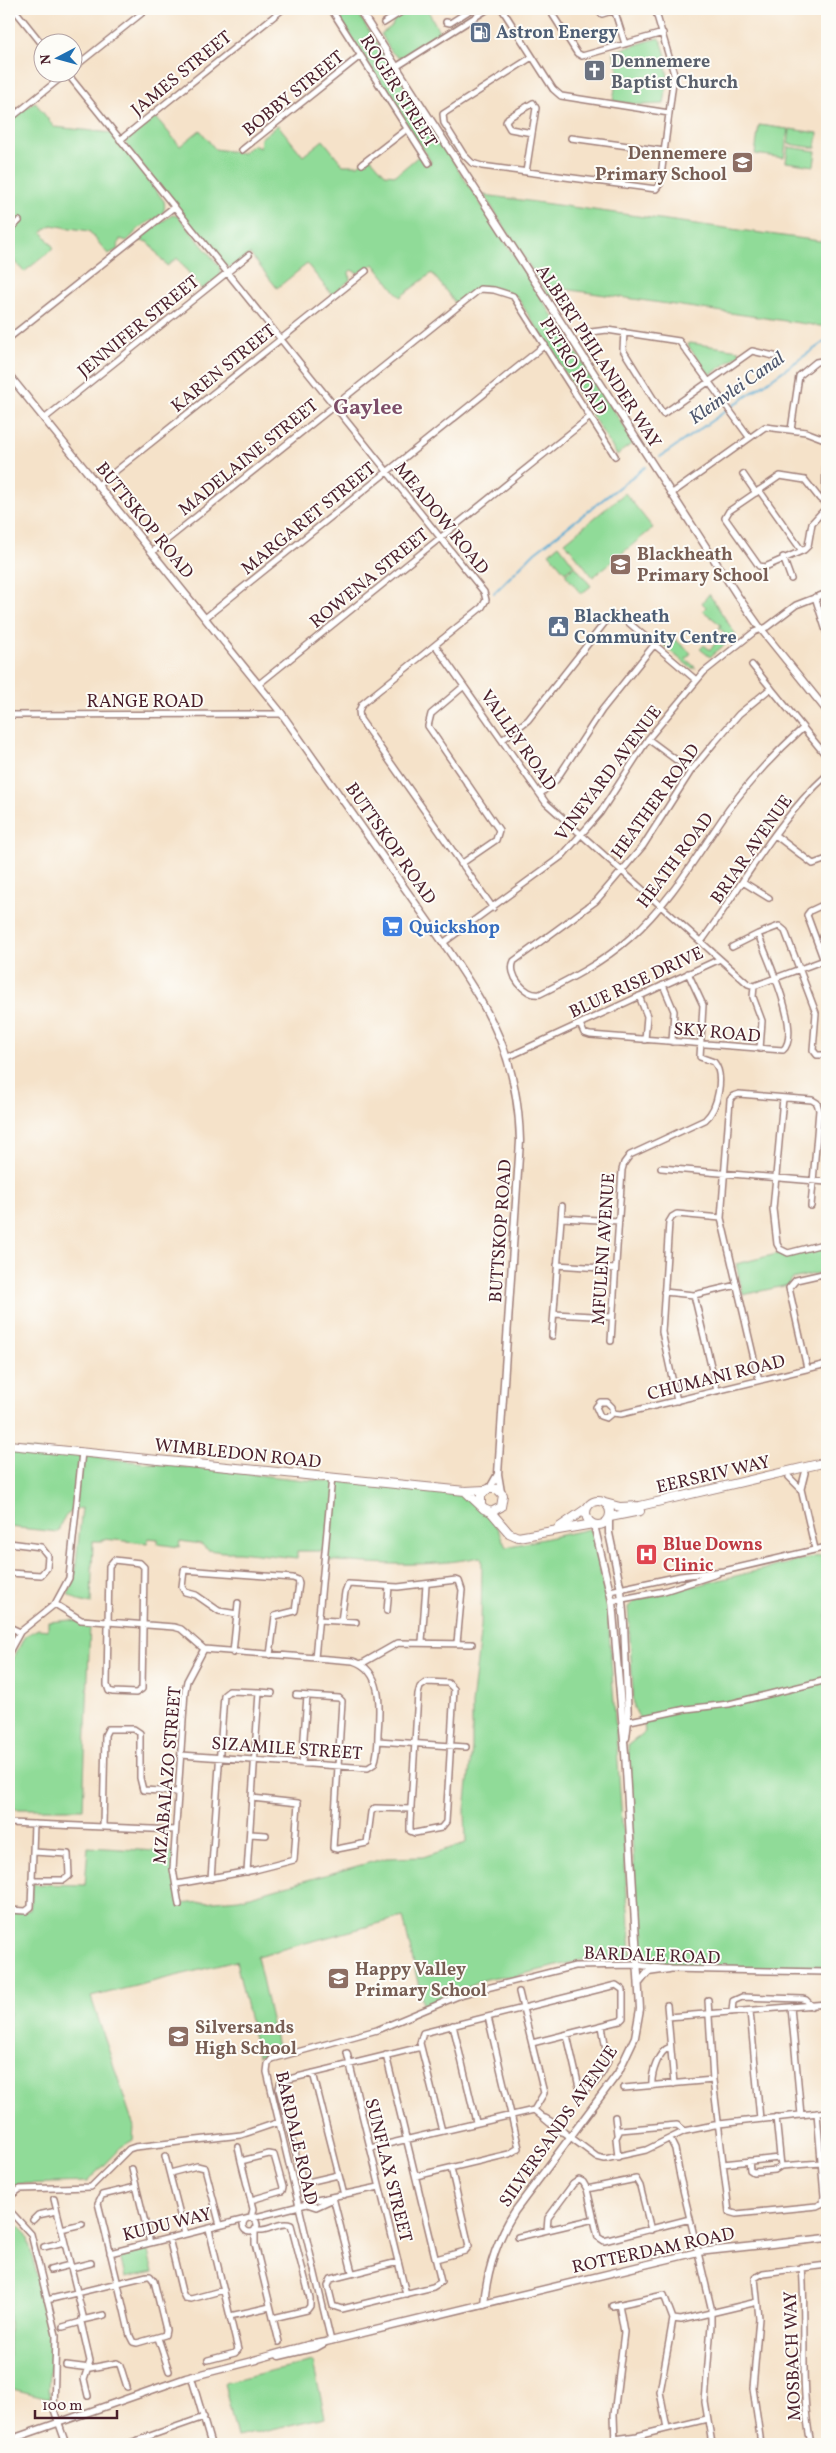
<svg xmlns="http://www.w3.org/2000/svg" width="836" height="2453" font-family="Vollkorn,serif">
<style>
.green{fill:#90db98;stroke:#6d7d62}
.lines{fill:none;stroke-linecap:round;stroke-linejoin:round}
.stream{stroke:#57abd3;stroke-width:2}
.minor-casing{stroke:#a0807a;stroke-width:8}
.tertiary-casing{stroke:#a0807a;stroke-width:9}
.secondary-casing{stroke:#a0807a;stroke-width:10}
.minor{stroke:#fff;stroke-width:5}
.tertiary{stroke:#fff;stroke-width:6}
.secondary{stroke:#fff;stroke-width:8}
.labels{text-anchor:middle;stroke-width:4;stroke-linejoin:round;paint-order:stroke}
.service-label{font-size:18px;font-weight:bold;fill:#4e5e75;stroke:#fdfcf7;text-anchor:start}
.worship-label{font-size:18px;font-weight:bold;fill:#5b616d;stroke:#fdfcf7;text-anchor:start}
.street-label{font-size:18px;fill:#4a1f2b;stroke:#fdfcf7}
.education-label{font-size:18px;font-weight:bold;fill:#785e54;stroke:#fdfcf7;text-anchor:start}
.shop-label{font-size:18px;font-weight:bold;fill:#366cbe;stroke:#fdfcf7;text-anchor:start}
.health-label{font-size:18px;font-weight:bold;fill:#be3a42;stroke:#fdfcf7;text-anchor:start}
.water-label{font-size:19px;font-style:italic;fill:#4f576e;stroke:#fdfcf7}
.district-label{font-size:22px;font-weight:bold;fill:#7d4e69;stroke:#fdfcf7}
</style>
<rect width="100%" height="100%" fill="#fdfcf7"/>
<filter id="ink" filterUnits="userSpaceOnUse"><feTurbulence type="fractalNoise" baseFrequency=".02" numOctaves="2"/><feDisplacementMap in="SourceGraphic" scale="10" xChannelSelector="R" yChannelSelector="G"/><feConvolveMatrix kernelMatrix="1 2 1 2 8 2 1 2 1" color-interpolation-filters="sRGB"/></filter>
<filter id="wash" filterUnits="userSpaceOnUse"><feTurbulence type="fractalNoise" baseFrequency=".0096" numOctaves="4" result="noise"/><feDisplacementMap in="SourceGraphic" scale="20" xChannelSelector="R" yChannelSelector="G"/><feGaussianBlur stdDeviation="1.12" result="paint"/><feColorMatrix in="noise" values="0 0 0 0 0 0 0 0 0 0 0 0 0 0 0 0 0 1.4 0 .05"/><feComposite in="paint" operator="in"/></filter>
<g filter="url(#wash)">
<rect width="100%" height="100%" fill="#f5e2c9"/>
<!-- green -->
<path class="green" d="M334 9H355L634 442 617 455 517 297C489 281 479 286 456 304L432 273 400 297 374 264 358 273 351 270 349 272 350 280 332 295 307 264 277 288 250 254 230 268 222 263 125 143 126 139 154 115 180 146 200 130 215 149 242 153 253 145 260 148 261 138 278 125 303 156 323 140 343 165H358L369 156 385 174 396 175 421 154 427 165 431 162Z
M410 9H427L440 33 406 57C391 60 388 44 381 34L392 26 395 18Z
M658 38 661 40 667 59 665 62 668 76 664 104 642 105 613 101 618 69 613 52Z
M35 102 54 127 112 133 164 201C168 217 152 219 142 226 136 230 132 237 127 241L120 239 117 250 108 254 89 231 51 225 42 232 54 248 24 272 9 255V111L13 117Z
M759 125 788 129 784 158 755 154Z
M790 129 818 133 816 148 788 144Z
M788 147 816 151 814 166 786 162Z
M484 195 827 242V327L564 289 550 298Z
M172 215 178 216 220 267V276L202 290 177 258 167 266 148 242 135 240Z
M690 343 739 350 740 354 710 375 689 347 688 344Z
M625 493 653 528 593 577 565 542Z
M559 545 574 565 565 572 549 553Z
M575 566 591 586 581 594 565 574Z
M709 594 736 635 710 657 700 649 704 645 710 650 724 632 719 628 721 625 703 611 706 607 702 603Z
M672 637 691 653 686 659 696 668H691L664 646Z
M827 1245V1271L792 1279 788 1285 743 1295 736 1264 781 1253 787 1255Z
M9 1448 305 1480 350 1482 461 1494 493 1519 506 1547 589 1529 594 1536 608 1615 631 1954 626 1958 582 1960 511 1977C499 1975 478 1979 469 1987L423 2005 403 1917 257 1956 278 2051 258 2056 236 1961 91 1997 134 2127 133 2140 121 2147 87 2182 18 2184 9 2189V1911L30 1910 33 1884 85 1885 88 1847 173 1852 179 1904 239 1899 386 1858 423 1857 466 1843 465 1809 472 1749V1705L481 1625 482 1560 480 1557C428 1568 377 1564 325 1560V1551H297V1558L238 1552H223L208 1550 201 1544 180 1541 179 1547 158 1544V1539L148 1538 147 1543 103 1539V1541H93L91 1604 79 1601 68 1594 74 1581 82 1508C67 1512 62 1517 58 1532L9 1527Z
M827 1554V1969L700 1968 648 1964 643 1960 640 1953 629 1796 628 1745 645 1732 644 1725 634 1709 628 1607 636 1600Z
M71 1620 90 1624 83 1809H12L9 1803V1706L13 1659 25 1636 38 1629 48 1630V1622Z
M9 2217 27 2235 51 2333 49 2398 9 2388Z
M147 2248 153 2272 125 2278 120 2255Z
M313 2362 325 2417 237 2437 224 2383Z
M41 2435 44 2444H20Z"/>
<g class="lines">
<!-- stream -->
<path class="stream" d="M660 457 827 340
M494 593 535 552 645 467"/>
</g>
</g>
<g filter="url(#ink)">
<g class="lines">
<defs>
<path id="minor" d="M14 9 42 44
M331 9 429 163
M502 9 553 89 561 96 669 113
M549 9 577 53 582 56 663 33
M596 9 602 14 615 10
M614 9 625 44
M9 10 10 9
M446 22 450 23 472 9
M384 23 406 9
M532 57 443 114 444 123 464 155 472 163 482 166 656 189 660 184 674 74 655 9
M396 67 488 9
M72 69 147 9
M66 72 484 592 486 600 482 607 362 704 359 711 360 719 493 908
M11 118 68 72
M571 138 664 151
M120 140 283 9
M242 150 360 56
M362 164 407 129
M526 172 536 108 533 103 508 118 506 122 510 129 532 133
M9 230 19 221
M591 332 607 330 679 341 749 437
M624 332 623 350 663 414 752 351 774 356
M9 338 174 207
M44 419 249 255
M791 430 799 376 816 362 827 360
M743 474 756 493
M97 486 366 271
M759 490 802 551
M671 494 765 427 806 432 827 440
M826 501 820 499 805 480 780 476 729 511 725 518 759 566 765 567 804 550 808 546 812 523 825 509 826 456 827 450
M152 552 480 289 494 290 513 296 615 456
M783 557 791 579
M815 597 827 634
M205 618 545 345
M435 645 546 803 720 959
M752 665 827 757
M259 684 590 417
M771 688 739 714 714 743 691 771 643 846 596 901 514 961C507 974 525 997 540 994 572 978 603 962 630 938 671 902 698 853 729 809 751 779 775 753 803 728
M9 715 282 714
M648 739 691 771
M502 740 528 720 606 621 613 616 622 617 696 680
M540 794 556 780 602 710 654 645
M775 835 813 864 827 859
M461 864 496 840 499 830 428 726 431 714 464 686
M743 882 769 898
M827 903 810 911 807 915 827 969
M701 942C742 886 776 821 827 775
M443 943 562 856 600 813 648 739 704 672 754 632 767 627 796 605 827 593
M732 947 758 934
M663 985 674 1011 672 1042
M754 986 753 997 762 1021 760 1049
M639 996 647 1016 645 1040
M580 1024 584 1033 590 1035 783 1050C803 1033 766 956 758 934L779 926 785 931 816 1013 813 1050 817 1055H827
M508 1057 720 959 748 984 754 986 827 959
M783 1098 773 1209 777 1244 780 1249 788 1253 827 1243
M661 1168 827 1182
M561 1218 619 1221
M557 1265 615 1269
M824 1274 827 1287
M664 1292 694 1295 737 1285
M694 1295 717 1391
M554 1314 612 1317
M552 1336 562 1206
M611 1341 622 1170 624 1163 630 1155 705 1120C718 1109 725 1075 714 1062L700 1057 703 1005 688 973
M807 1368 789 1288 796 1280 827 1273
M759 1380 721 1218 730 1100 733 1096 739 1094 812 1100 817 1103 819 1110 811 1206
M677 1401 662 1332 669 1222 672 1217 677 1214 721 1218
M612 1413V1407L607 1402H600L596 1407 600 1416 606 1418 612 1413 621 1414 827 1364
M805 1473 801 1489 815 1549
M789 1477 801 1489
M9 1543 41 1547 48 1556 47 1568 41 1575 9 1573
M114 1560 140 1563 144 1567 142 1689 136 1693 113 1692 109 1691 107 1685 109 1566Z
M610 1591 680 1576 724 1571 827 1547
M612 1601 664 1591 717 1574
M55 1604 81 1620 174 1627 181 1629 204 1649 353 1661C383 1670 380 1708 378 1733 378 1743 378 1755 374 1764L368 1768 181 1755
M387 1611 389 1587
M237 1614 219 1611 196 1595 185 1592 182 1587 184 1570 293 1578 298 1580 299 1584 295 1611 275 1616 270 1655
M319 1620 356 1622
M341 1621 345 1592 348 1584 398 1587 456 1580 459 1581 462 1590 457 1643
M9 1627 20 1632
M422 1642 426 1585
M9 1652 20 1632 55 1604 69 1578 82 1452
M233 1653 238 1603
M315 1658 332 1477
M361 1664 398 1643 472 1644
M427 1682 448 1683 454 1689 446 1822 441 1828 415 1833 410 1831V1822L418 1694 420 1687Z
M259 1692 272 1693
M296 1695 339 1698 342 1701 333 1848 337 1849 367 1843 371 1812 375 1808 411 1809
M625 1722 686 1709 729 1704 827 1680
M378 1741 466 1747
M302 1764 307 1696
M9 1823 175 1830
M103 1826 105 1735 108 1729H134L140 1733V1778L143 1790 178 1792
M250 1834 266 1835
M211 1879 224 1695 229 1691 259 1692 247 1872
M33 1880H64L69 1876 68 1854 33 1852
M177 1884 255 1870 294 1860 298 1803 252 1798
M179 1905 173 1869 185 1691 187 1681 204 1649
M9 1910 26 1911 31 1907 34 1824
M519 1992 544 2093 534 2110
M708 2000 713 2080 729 2212 736 2214 817 2206 823 2203 824 2196 817 2113
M667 2005 674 2084
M791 2007 801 2115
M750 2011 760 2119
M732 2012 733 2001 742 1997 802 1999 806 2000 812 2006
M668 2017 827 2004
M453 2025 476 2122
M567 2035 579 2087 583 2090C595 2088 604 2071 608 2061L602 2026
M347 2053 406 2294
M386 2055 441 2282 433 2287 342 2309 333 2306 328 2286 331 2279 398 2262
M313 2073 344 2195
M652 2086C651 2074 658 2051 670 2047
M624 2088 713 2080
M615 2117 617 2134
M776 2117 781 2166
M545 2118 559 2126 564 2132
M442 2131 420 2043 423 2033 616 1985 623 1990V2018L620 2021 532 2043
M670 2139 675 2149 680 2177 711 2307V2325L705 2402 712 2444
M238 2147 241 2161
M370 2148 534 2110 559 2131 565 2133 597 2157 605 2159 646 2150 685 2131 719 2124 827 2112
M165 2156 185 2234
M618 2157 616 2138 620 2130 677 2125 685 2131
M749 2161 750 2170 753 2172 775 2170 781 2166 821 2163
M723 2164 779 2158
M132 2169 150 2243
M170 2173 197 2166 205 2168 220 2225
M338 2175 308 2182 302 2178 279 2089 280 2084 285 2080 421 2047
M416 2176 509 2154 519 2148 488 2017
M587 2189 636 2179 640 2186 651 2230
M9 2197 20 2189 91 2187 129 2149 135 2147 241 2135 279 2122
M333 2197 352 2272
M54 2199 83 2316 81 2322 90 2361 84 2379 88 2396
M307 2204 316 2207 329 2201
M9 2210 31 2234 56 2335 54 2410 66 2444
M243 2225a7 7 0 1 1 14 0a7 7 0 1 1-14 0Z
M251 2218 253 2209 241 2161 269 2154 274 2155 283 2187 282 2191 251 2200
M252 2218 307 2204 312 2201 379 2187
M33 2220 38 2215 57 2211
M61 2229 82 2224
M255 2229C267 2234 279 2220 291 2225L310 2298V2306L307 2310 273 2318
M255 2230V2244L279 2342
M547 2230 548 2218 573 2184 579 2180 583 2182 587 2189 598 2237 604 2241 690 2219
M518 2237 594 2219
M169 2238 182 2292 185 2298 191 2299 224 2290
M44 2247 64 2242
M110 2253 246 2219
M436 2259 465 2251 469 2246 451 2168
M802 2267C807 2326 799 2386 811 2444
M71 2268 91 2263
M50 2270 70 2265
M47 2300 147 2276H150L154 2281 166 2330 165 2335 137 2343 133 2342 130 2336C120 2292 109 2247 98 2203L102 2195 136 2187
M612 2306 664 2295 673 2319
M230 2316 270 2307
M673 2319 681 2320 757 2302
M82 2320 104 2315
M63 2327 81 2322
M158 2338 169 2371
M331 2341 267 2072 268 2064 272 2059 377 2030 463 1994 575 1966 637 1965 669 1969 827 1972
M208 2360 235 2353 238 2350 209 2229
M66 2365 90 2368 117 2363 120 2365 127 2387
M191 2376 211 2444
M667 2428 660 2392 673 2319
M615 2439 637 2436 707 2419
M127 2444 204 2417
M615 2444 614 2415 624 2332 619 2304
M761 2444 753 2388 759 2318 755 2278 763 2273 827 2265"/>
<path id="tertiary" d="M359 9 737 595 761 629 827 711
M9 375 282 714 449 951C493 1016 518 1060 520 1141L498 1474 501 1492
M490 1488 498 1474
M609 1519V1533L621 1590 624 1624 628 1721 626 1738
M640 1982 648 1972 669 1969
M484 2304C487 2270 497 2239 515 2211L618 2073 635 2037 640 2009 625 1753 612 1601 594 1525
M279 2356 317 2347 326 2342
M254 2360 308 2345 326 2342 698 2252 827 2238
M9 2440 186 2378 257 2360"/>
<path id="secondary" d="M9 1445 465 1491 485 1490
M465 1491 484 1509 491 1512 501 1507 503 1495 497 1489H488L481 1495V1504
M586 1513a12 12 0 1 1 24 0a12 12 0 1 1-24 0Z
M605 1503 620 1507 640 1506 827 1462
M491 1512 509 1533 518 1537 593 1524
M610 1517 640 1511
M558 1528 587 1508"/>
</defs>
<!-- minor casing -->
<use href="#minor" class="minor-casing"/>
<!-- tertiary casing -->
<use href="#tertiary" class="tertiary-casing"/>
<!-- secondary casing -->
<use href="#secondary" class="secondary-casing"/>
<!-- minor -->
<use href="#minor" class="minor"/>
<!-- tertiary -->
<use href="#tertiary" class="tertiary"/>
<!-- secondary -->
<use href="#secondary" class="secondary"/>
</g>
</g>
<!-- icons -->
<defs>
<symbol id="fuel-square" viewBox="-11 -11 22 22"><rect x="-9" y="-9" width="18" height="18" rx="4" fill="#5c6f8a" stroke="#fdfcf7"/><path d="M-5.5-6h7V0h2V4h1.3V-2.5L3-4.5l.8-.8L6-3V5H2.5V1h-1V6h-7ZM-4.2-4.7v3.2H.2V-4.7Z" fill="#fff"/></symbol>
<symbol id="church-square" viewBox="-11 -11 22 22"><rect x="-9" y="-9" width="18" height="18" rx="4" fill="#6b7280" stroke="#fdfcf7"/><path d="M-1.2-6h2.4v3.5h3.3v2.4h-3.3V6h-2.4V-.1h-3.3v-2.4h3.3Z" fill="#fff"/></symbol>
<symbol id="school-square" viewBox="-11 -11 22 22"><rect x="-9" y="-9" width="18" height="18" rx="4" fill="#8d6e63" stroke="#fdfcf7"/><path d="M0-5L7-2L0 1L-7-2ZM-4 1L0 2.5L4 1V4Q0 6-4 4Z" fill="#fff"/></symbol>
<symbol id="civic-square" viewBox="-11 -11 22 22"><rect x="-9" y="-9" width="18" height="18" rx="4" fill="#5c6f8a" stroke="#fdfcf7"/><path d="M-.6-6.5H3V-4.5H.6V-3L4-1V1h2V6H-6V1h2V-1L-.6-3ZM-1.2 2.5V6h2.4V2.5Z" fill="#fff"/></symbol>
<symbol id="supermarket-square" viewBox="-11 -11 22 22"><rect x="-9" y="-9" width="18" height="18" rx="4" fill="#3f7fe0" stroke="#fdfcf7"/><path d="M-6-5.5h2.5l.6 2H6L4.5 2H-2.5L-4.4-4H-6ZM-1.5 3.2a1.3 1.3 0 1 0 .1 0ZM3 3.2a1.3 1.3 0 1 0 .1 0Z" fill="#fff"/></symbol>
<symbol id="hospital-square" viewBox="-11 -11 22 22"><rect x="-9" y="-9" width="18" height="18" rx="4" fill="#e0444e" stroke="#fdfcf7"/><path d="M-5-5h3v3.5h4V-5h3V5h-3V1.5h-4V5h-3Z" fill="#fff"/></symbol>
</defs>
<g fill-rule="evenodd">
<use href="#fuel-square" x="468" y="20" width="25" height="25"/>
<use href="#church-square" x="582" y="58" width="25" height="25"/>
<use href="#school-square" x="730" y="150" width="25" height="25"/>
<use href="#school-square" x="608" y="552" width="25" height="25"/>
<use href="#civic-square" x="546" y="614" width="25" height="25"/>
<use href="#supermarket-square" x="380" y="914" width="25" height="25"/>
<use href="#hospital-square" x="634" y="1542" width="25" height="25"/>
<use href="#school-square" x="326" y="1966" width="25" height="25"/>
<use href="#school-square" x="166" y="2024" width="25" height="25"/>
</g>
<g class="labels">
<!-- service labels -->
<g class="service-label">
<text x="496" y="38">Astron Energy</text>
<text x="574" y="622">Blackheath<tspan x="574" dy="21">Community Centre</tspan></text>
</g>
<!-- worship labels -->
<g class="worship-label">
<text x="611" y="67">Dennemere<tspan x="611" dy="21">Baptist Church</tspan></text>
</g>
<!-- street labels -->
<g class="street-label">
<text transform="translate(181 73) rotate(-39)" y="6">JAMES STREET</text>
<text transform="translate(399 91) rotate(58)" y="6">ROGER STREET</text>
<text transform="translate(293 93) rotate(-39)" y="6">BOBBY STREET</text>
<text transform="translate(138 326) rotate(-39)" y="6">JENNIFER STREET</text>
<text transform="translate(599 356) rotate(57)" y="6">ALBERT PHILANDER WAY</text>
<text transform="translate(574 366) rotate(58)" y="6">PETRO ROAD</text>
<text transform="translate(223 368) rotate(-39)" y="6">KAREN STREET</text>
<text transform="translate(248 457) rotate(-39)" y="6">MADELAINE STREET</text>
<text transform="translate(308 518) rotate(-39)" y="6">MARGARET STREET</text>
<text transform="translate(442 518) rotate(51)" y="6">MEADOW ROAD</text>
<text transform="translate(145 520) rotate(51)" y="6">BUTTSKOP ROAD</text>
<text transform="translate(369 578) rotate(-39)" y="6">ROWENA STREET</text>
<text x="145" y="707">RANGE ROAD</text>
<text transform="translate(519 740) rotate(55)" y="6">VALLEY ROAD</text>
<text transform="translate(608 773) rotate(-53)" y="6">VINEYARD AVENUE</text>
<text transform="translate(655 801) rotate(-54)" y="6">HEATHER ROAD</text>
<text transform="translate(391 843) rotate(55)" y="6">BUTTSKOP ROAD</text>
<text transform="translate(751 849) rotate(-55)" y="6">BRIAR AVENUE</text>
<text transform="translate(675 860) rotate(-53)" y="6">HEATH ROAD</text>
<text transform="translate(636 982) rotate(-25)" y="6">BLUE RISE DRIVE</text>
<text transform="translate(717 1032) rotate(5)" y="6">SKY ROAD</text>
<text transform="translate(500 1231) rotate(-86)" y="6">BUTTSKOP ROAD</text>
<text transform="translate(603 1249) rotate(-86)" y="6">MFULENI AVENUE</text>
<text transform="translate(716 1377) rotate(-14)" y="6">CHUMANI ROAD</text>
<text transform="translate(238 1453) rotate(6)" y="6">WIMBLEDON ROAD</text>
<text transform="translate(713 1474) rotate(-13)" y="6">EERSRIV WAY</text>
<text transform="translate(287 1748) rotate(4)" y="6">SIZAMILE STREET</text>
<text transform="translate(167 1775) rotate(-85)" y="6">MZABALAZO STREET</text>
<text transform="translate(652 1955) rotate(2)" y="6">BARDALE ROAD</text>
<text transform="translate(558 2126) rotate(-55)" y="6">SILVERSANDS AVENUE</text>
<text transform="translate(297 2138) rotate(77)" y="6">BARDALE ROAD</text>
<text transform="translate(389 2170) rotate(76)" y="6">SUNFLAX STREET</text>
<text transform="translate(167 2224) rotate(-14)" y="6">KUDU WAY</text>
<text transform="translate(653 2250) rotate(-12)" y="6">ROTTERDAM ROAD</text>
<text transform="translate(792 2356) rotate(-92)" y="6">MOSBACH WAY</text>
</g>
<!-- education labels -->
<g class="education-label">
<text x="727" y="159" text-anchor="end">Dennemere<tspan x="727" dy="21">Primary School</tspan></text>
<text x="637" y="560">Blackheath<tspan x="637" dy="21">Primary School</tspan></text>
<text x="355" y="1975">Happy Valley<tspan x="355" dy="21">Primary School</tspan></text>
<text x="195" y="2033">Silversands<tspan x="195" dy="21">High School</tspan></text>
</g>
<!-- shop labels -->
<g class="shop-label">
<text x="409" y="933">Quickshop</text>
</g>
<!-- health labels -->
<g class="health-label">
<text x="663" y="1550">Blue Downs<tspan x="663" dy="21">Clinic</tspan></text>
</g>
<!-- water labels -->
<g class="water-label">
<text transform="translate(736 387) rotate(-35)" y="7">Kleinvlei Canal</text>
</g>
<!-- district labels -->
<g class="district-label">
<text x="368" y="414">Gaylee</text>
</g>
</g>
<!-- margin -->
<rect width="836" height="2453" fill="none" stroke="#fdfcf7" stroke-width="30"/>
<!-- north arrow -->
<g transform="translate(58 58) rotate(264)"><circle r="24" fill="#fdfcf7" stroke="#b5a4a5"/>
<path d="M0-4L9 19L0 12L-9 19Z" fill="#1f6fb2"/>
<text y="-8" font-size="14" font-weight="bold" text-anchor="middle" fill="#4a1f2b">N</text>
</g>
<!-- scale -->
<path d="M35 2410v8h82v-8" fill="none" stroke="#4a1f2b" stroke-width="2.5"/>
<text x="42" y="2410" font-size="15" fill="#4a1f2b" stroke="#fdfcf7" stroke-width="4" paint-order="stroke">100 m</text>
</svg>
